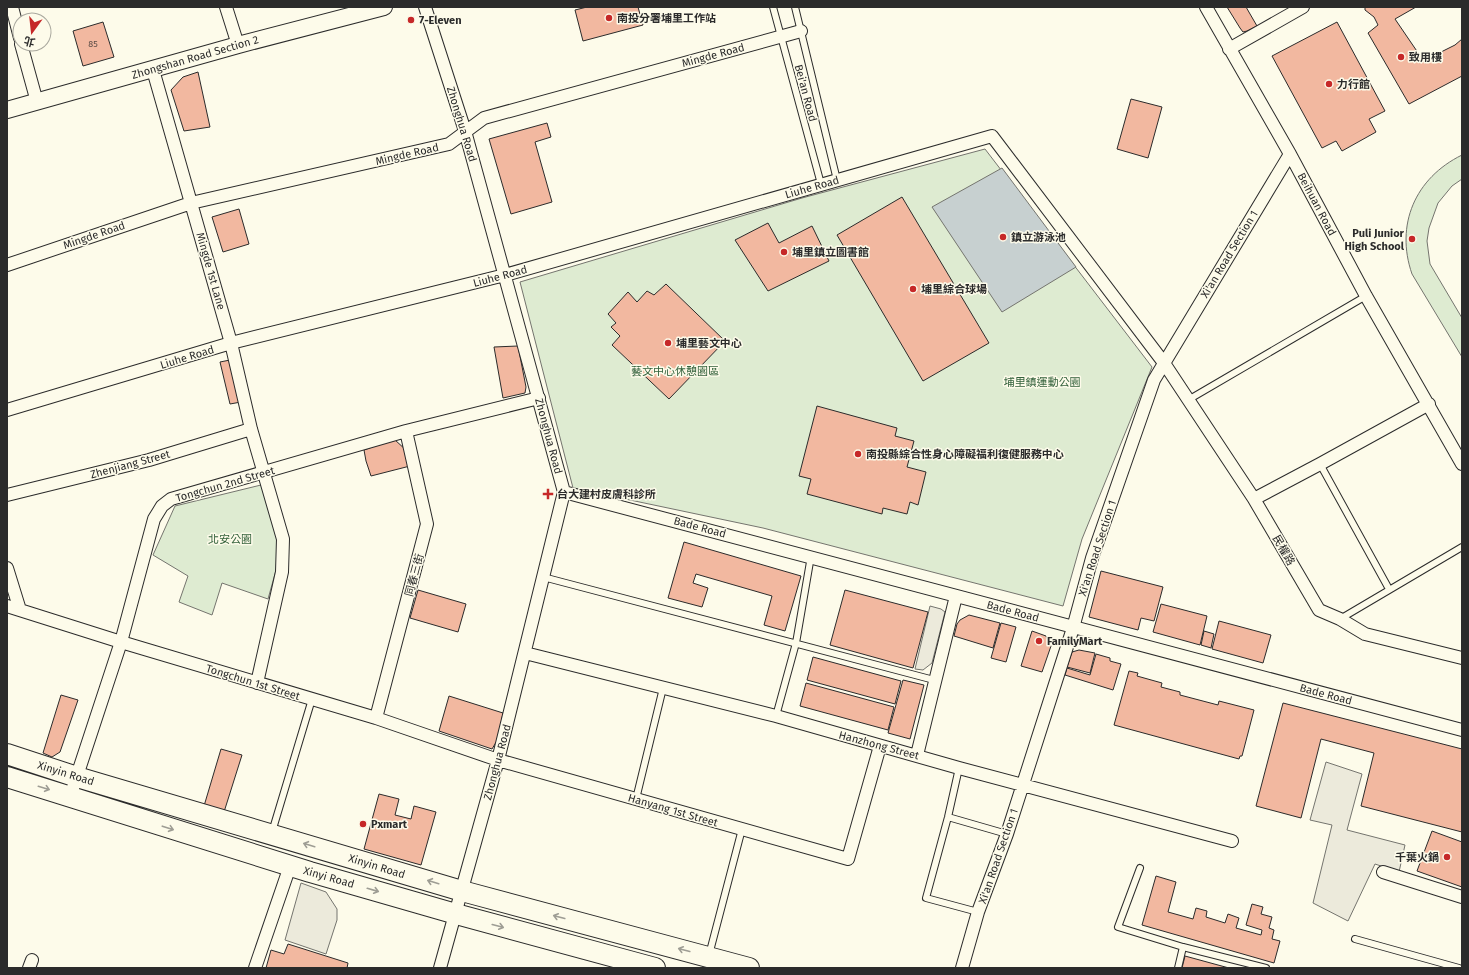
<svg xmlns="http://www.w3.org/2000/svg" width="1469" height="975" font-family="'Fira Sans','Noto Sans TC',sans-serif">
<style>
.green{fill:#deebd1;stroke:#74746e}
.parking{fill:#eceadb;stroke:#74746e}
.water{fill:#c7d0d0;stroke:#74746e}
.building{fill:#f2b8a0;stroke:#2b2b2b}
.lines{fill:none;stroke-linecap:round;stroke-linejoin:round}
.service-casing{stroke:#2b2b2b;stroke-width:8}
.minor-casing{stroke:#2b2b2b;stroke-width:14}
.tertiary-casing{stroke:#2b2b2b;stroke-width:18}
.primary-casing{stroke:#2b2b2b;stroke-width:22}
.service{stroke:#fdfbea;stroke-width:6}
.minor{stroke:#fdfbea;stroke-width:12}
.tertiary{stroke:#fdfbea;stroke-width:16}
.primary{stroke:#fdfbea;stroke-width:20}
.oneway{stroke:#9e9d94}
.poi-dot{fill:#c62828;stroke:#fdfbea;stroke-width:1.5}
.labels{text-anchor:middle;stroke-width:3;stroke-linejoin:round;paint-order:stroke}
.number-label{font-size:9px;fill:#5d4e48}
.poi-label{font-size:11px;font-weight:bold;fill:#2b2b2b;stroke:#fdfbea;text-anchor:start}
.street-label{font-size:11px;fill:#2b2b2b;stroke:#fdfbea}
.park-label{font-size:11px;fill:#34623c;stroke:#fdfbea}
</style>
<rect width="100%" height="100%" fill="#fdfbea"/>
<!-- green -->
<path class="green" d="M985 149 1152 367 1082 539 1063 606 763 528 573 488 520 282 802 198Z
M1462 155V179L1452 186 1438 203 1429 228 1427 241 1430 264 1462 318V357L1412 274C1395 225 1415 178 1462 155Z
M261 485 283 545 268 599 222 583 212 615 179 602 188 576 153 555 175 506Z"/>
<!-- parking -->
<path class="parking" d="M930 606 941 609 945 612 932 663 923 670 915 669Z
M1326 762 1362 774 1347 830 1405 845 1399 872 1375 864 1348 921 1313 903 1332 825 1310 820Z
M301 883 326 892 337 909V920L326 954 285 940Z"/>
<!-- water -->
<path class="water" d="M1002 168 1076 267 1002 312 932 207Z"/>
<!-- building -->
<path class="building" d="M587 7H638L643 25 583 41 575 10Z
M1227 7H1246L1257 26 1247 31 1243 32 1240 28Z
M1365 7H1416L1395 19 1425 63 1443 51 1455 45 1462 39V76L1409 104 1368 33 1378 25 1374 17 1365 10Z
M103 22 114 57 83 66 73 31Z
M1337 22 1385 111 1369 119 1376 132 1342 151 1336 141 1322 148 1272 56Z
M198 72 210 127 184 131 171 90 183 77Z
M1131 99 1162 107 1148 158 1117 149Z
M547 123 551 137 535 142 552 202 511 214 489 139Z
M902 197 989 343 923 381 837 235Z
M239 209 249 244 223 252 212 217Z
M768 223 779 243 812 226 829 261 768 291 735 240Z
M666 284 725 341 669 399 612 345 620 336 611 327 616 323 608 314 628 292 637 302 647 291 654 295Z
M518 346 526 387 525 393 503 398 494 347Z
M230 360 241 402 230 404 220 362Z
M817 406 897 428 895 436 914 441 907 467 926 472 918 505 910 502 907 514 883 508 882 514 807 494 811 479 799 476Z
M394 439 407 451 410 466 371 476 366 461 364 450Z
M684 542 801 576 785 631 764 625 772 596 696 574 693 583 708 588 702 607 668 598Z
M1101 571 1163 587 1154 621 1141 618 1138 630 1089 617Z
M418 590 466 604 458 632 410 618Z
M845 590 928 612 913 668 830 645Z
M1161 604 1207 616 1200 645 1153 632Z
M969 615 1000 623 993 648 954 636 957 624 960 620Z
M1219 621 1271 635 1263 663 1212 649Z
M1001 623 1016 627 1006 662 991 658Z
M1032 631 1046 636 1051 646 1042 672 1021 666Z
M1204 631 1214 634 1211 648 1201 645Z
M1079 650 1095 653 1090 673 1067 667 1072 652Z
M1096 654 1110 658V661L1121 664 1113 690 1065 675 1067 668 1090 675Z
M813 657 901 681 895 704 807 680Z
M1129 671 1138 673 1137 676 1162 683 1161 687 1180 692V695L1218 705 1219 701 1254 710 1242 756H1240L1239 759 1114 725Z
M903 680 924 685 910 739 888 733Z
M806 683 894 707 888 730 800 706Z
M61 695 78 700 60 752 52 757 43 753Z
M449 696 503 713 498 739 492 749 439 731Z
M1283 703 1462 749V832L1361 806 1374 753 1321 739 1301 818 1256 806Z
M221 749 242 755 224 812 204 806Z
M379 794 399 799 395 815 411 819 414 806 436 812 421 865 364 849Z
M1432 831 1462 842V887L1417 871Z
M1156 876 1176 882 1168 912 1193 919 1196 908 1207 911 1206 917 1225 923 1228 914 1239 918 1236 928 1261 935 1262 930 1246 925 1252 904 1263 907 1261 914 1272 917 1269 928 1274 930 1272 939 1280 941 1274 963 1142 925Z
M288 944 348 963 347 968H266L271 950 284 954Z
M1185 956 1229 968H1182Z"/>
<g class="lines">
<defs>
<path id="service" d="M773 7 821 184
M795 7 837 180
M1188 400 1366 296
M1320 464 1389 589
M543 577 934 680
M1340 619 1462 547
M776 716 796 643 811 556
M959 768 948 817 926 898 978 912
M636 799 663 688
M948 817 1007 834
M272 832 312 699
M1140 868 1118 927 1183 947 1266 968
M1355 939 1459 968
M709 955 742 829
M1178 968 1183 947"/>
<path id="minor" d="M12 7 20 38
M226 7 238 45
M425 7 465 131 564 492 498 760 440 968
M1206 7 1290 154 1366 296 1462 464
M21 44 37 102
M1229 49 1303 7
M153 70 231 343 251 429 283 539 282 572 257 683
M7 265 191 203 449 144 484 118 801 31
M7 410 231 343 505 275 992 136 1164 363 1254 499 1319 610 1340 619 1365 634 1462 658
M564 492 1462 730
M7 495 149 460 251 429
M1254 499 1320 464 1429 404
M7 568 20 610
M7 606 121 642 376 718 498 760 848 859 880 746
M525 653 776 716 959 768 1232 841
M376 718 427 524 406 431
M917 755 956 596
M70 797 121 642 154 519 162 506 171 499 406 431 539 398
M1383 872 1462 897
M29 968 32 960
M255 968 290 866
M962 968 978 912 1007 834 1073 628 1092 558 1154 380 1290 154"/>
<path id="tertiary" d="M7 110 238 45 384 7"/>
<path id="primary" d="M7 754 77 777 462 891 749 968
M7 777 310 872 456 914 655 968"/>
</defs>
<!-- service casing -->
<use href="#service" class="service-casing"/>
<!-- minor casing -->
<use href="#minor" class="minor-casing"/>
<!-- tertiary casing -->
<use href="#tertiary" class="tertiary-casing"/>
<!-- primary casing -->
<use href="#primary" class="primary-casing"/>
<!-- service -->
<use href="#service" class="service"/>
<!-- minor -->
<use href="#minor" class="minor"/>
<!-- tertiary -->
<use href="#tertiary" class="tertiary"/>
<!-- primary -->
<use href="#primary" class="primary"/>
</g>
<!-- one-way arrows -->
<defs><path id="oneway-shaft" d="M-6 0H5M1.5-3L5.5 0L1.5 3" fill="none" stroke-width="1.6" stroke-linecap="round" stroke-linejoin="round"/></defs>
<g class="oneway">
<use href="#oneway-shaft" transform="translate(44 788) rotate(17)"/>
<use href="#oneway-shaft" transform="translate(168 828) rotate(18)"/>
<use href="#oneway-shaft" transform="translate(309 845) rotate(-163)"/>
<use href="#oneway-shaft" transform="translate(433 882) rotate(-163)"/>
<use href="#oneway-shaft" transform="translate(373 890) rotate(16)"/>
<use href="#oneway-shaft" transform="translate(559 917) rotate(-165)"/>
<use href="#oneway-shaft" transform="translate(498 926) rotate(15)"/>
<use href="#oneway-shaft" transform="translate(684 950) rotate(-165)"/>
</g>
<!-- markers -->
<g class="poi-dot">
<circle cx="609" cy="18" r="4"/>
<circle cx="411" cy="20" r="4"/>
<circle cx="1401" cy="57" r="4"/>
<circle cx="1329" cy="84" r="4"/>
<circle cx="1003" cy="237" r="4"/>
<circle cx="1412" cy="239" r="4"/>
<circle cx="784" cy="252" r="4"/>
<circle cx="913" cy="289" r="4"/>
<circle cx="668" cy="343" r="4"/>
<circle cx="858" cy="454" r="4"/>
<path d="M546 488h4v4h4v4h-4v4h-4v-4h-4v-4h4z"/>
<circle cx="1039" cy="641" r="4"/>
<circle cx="363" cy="824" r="4"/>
<circle cx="1447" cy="857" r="4"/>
</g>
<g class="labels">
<!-- number labels -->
<g class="number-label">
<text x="93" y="47">85</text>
</g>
<!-- poi labels -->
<g class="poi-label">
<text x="617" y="22">南投分署埔里工作站</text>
<text x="419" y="24">7-Eleven</text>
<text x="1409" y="61">致用樓</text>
<text x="1337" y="88">力行館</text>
<text x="1404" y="237" text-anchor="end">Puli Junior<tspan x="1404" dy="13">High School</tspan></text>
<text x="1011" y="241">鎮立游泳池</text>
<text x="792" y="256">埔里鎮立圖書館</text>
<text x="921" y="293">埔里綜合球場</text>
<text x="676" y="347">埔里藝文中心</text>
<text x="866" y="458">南投縣綜合性身心障礙福利復健服務中心</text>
<text x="557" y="498">台大建村皮膚科診所</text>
<text x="1047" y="645">FamilyMart</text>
<text x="371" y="828">Pxmart</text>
<text x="1439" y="861" text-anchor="end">千葉火鍋</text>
</g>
<!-- street labels -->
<g class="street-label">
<text transform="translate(713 55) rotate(-15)" y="4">Mingde Road</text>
<text transform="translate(195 57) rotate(-16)" y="4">Zhongshan Road Section 2</text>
<text transform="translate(806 93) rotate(75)" y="4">Bei'an Road</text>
<text transform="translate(462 124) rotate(73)" y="4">Zhonghua Road</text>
<text transform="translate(407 154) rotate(-13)" y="4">Mingde Road</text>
<text transform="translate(812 187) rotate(-16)" y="4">Liuhe Road</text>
<text transform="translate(1317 204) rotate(62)" y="4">Beihuan Road</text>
<text transform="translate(94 235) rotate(-19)" y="4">Mingde Road</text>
<text transform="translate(1229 254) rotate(-59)" y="4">Xi'an Road Section 1</text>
<text transform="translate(211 271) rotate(74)" y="4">Mingde 1st Lane</text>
<text transform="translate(500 276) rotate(-15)" y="4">Liuhe Road</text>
<text transform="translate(187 357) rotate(-17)" y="4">Liuhe Road</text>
<text transform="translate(549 436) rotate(75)" y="4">Zhonghua Road</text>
<text transform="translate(130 464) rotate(-15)" y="4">Zhenjiang Street</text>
<text transform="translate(225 484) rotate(-16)" y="4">Tongchun 2nd Street</text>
<text transform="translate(700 527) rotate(15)" y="4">Bade Road</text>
<text transform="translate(1097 548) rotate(-72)" y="4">Xi'an Road Section 1</text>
<text transform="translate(1284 550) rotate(60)" y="4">民權路</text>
<text transform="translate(414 575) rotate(-75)" y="4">同春三街</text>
<text transform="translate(1013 611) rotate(15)" y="4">Bade Road</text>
<text transform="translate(253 682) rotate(17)" y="4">Tongchun 1st Street</text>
<text transform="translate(1326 694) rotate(15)" y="4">Bade Road</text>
<text transform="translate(879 745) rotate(15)" y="4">Hanzhong Street</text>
<text transform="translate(497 762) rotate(-75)" y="4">Zhonghua Road</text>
<text transform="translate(66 773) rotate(17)" y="4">Xinyin Road</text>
<text transform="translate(673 810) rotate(16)" y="4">Hanyang 1st Street</text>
<text transform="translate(998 856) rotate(-71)" y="4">Xi'an Road Section 1</text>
<text transform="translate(377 866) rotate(17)" y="4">Xinyin Road</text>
<text transform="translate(329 877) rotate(16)" y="4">Xinyi Road</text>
</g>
<!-- park labels -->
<g class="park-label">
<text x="675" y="375">藝文中心休憩園區</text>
<text x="1042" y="386">埔里鎮運動公園</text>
<text x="230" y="543">北安公園</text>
</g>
</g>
<!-- border -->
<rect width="1469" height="975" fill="none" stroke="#2b2b2b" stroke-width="16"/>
<!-- north arrow -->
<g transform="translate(32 32) rotate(195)"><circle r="19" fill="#fdfbea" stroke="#a9a89e"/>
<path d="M0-3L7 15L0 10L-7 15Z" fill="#c62828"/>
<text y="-6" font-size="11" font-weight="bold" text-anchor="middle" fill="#2b2b2b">北</text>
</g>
</svg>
